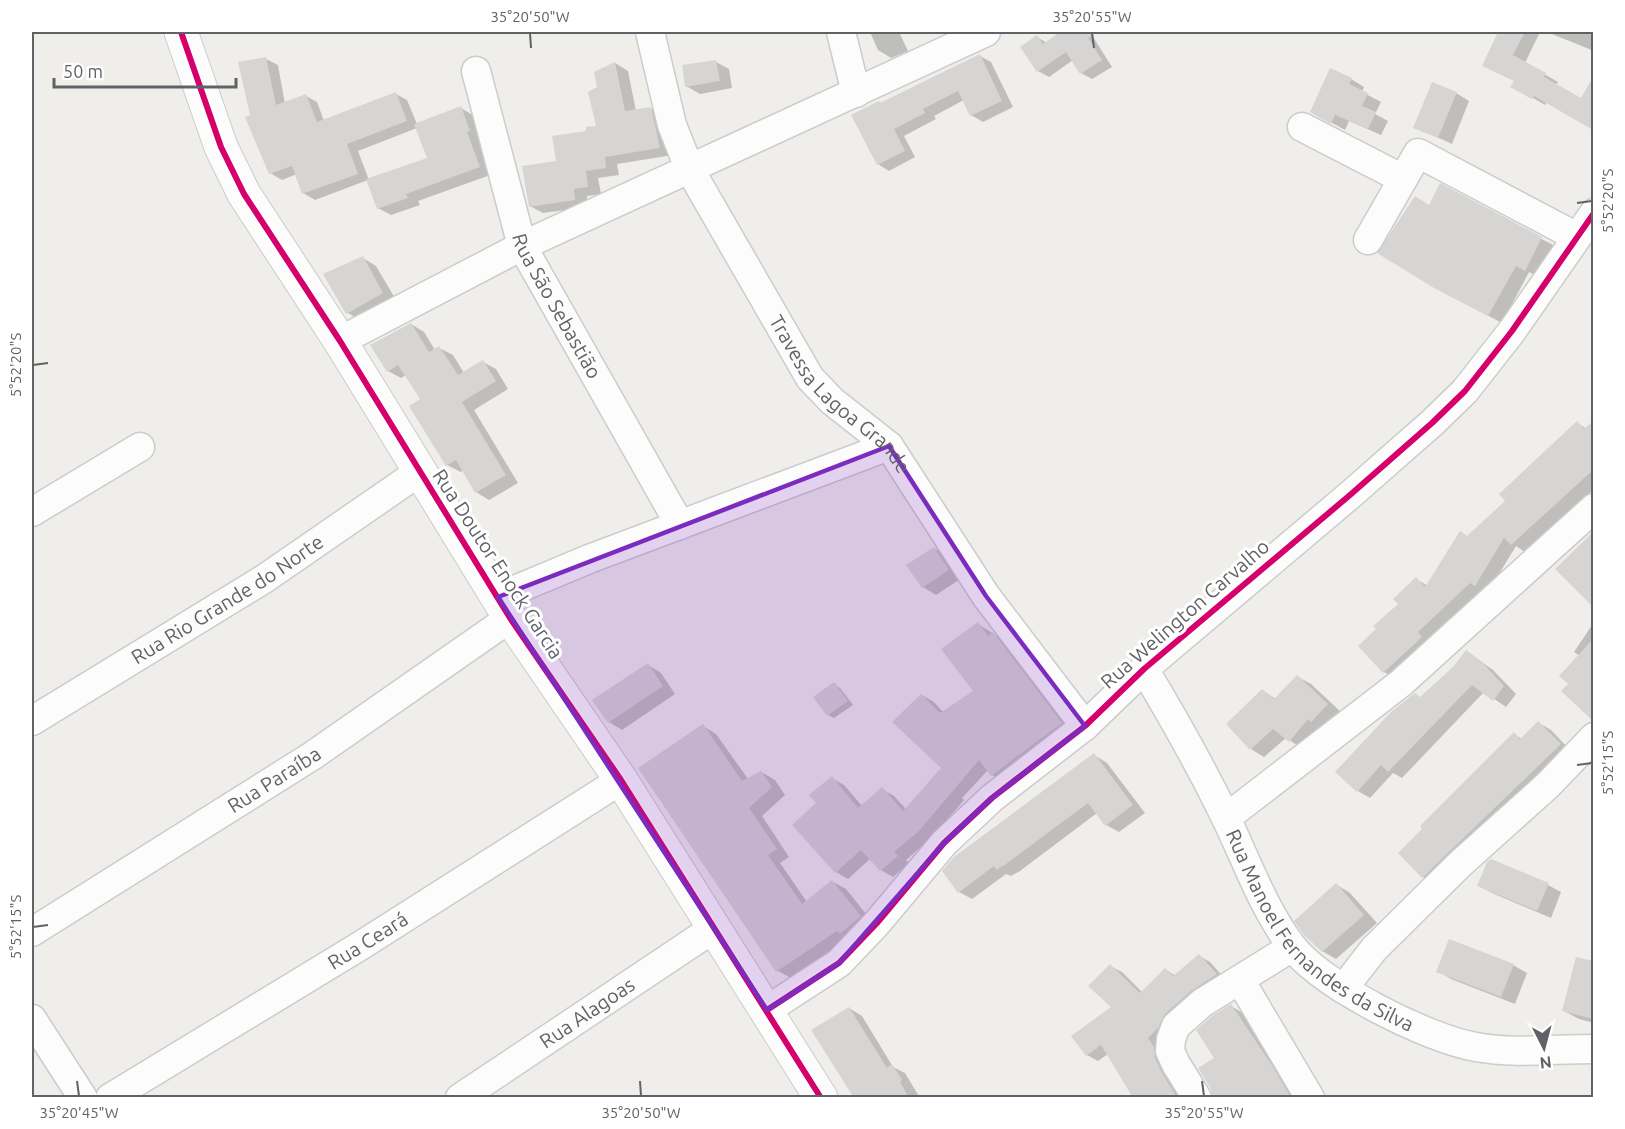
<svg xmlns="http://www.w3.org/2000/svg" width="1625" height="1129" font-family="Ubuntu,sans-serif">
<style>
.shadow{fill:#0003;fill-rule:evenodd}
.building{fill:#d6d5d3}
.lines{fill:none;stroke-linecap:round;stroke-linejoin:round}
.minor-casing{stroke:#cbcccc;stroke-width:31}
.tertiary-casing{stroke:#cbcccc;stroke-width:35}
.minor{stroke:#fdfcfc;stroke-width:28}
.tertiary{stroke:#fdfcfc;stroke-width:33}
.cycleway-casing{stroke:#fff;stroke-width:10}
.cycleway{stroke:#d6006c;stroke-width:6}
.marked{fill:#7b2cbf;fill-opacity:0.2;stroke:#7b2cbf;stroke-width:4.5;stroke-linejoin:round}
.ticks{fill:none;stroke:#5f6368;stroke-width:2}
.labels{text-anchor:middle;stroke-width:6;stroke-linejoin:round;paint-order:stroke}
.street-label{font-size:20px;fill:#5f6368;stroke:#fff}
.neatline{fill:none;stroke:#5f6368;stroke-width:2}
.ticks-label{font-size:15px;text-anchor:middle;fill:#5f6368}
</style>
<rect width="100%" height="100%" fill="#efeeea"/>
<!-- shadow -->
<path class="shadow" d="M870 32H899L908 51 891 58 878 50Z
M1065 32H1090L1112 67 1092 79 1081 73 1073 60 1049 77 1038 71 1037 37 1047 43Z
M1500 32H1540L1525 63 1558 82 1556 85 1581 100 1594 80V128L1547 102 1545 105 1525 93 1515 81 1484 66Z
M1547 32H1594V51Z
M980 56 991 62 1013 107 983 122 971 115 964 100 934 116 936 119 904 136 915 157 889 171 878 164 879 102 882 104Z
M266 59 278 65 285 104 306 96 317 102 324 121 396 94 407 100 417 124 461 108 474 116 493 174 418 201 420 205 391 215 378 208 368 180 315 200 303 193 297 174 282 180 270 173 251 116ZM417 128 429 158 369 180 358 151Z
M716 62 729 69 732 88 700 94 686 86Z
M615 63 628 71 636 111 650 108 664 116 673 155 617 164 619 175 598 178 601 194 587 196 588 207 543 213 530 206 558 162 588 132 598 127V88Z
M1351 79 1364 87 1362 92 1381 102 1375 114 1388 121 1381 135 1349 121 1345 130 1325 119Z
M1456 93 1469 101 1452 144 1415 127Z
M1441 186 1555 246 1539 277 1529 272 1502 323 1449 295 1430 207Z
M363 258 376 266 396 300 361 321 348 313 325 274Z
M411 324 424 332 435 350 439 348 453 355 464 373 483 362 496 369 508 389 474 410 518 483 489 500 476 492 463 470 461 472 447 465 422 400 406 375 401 378 388 371Z
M1577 423 1587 429 1594 423V489L1525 552 1516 546 1488 592 1396 679 1384 672 1400 604 1416 579 1428 586 1468 537 1508 501Z
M1594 534V605L1558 569Z
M934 548 948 556 962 578 936 595 923 587Z
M1594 622V719L1563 691 1570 684 1580 656 1574 652Z
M978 624 1005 641 1073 730 1004 782 992 775 988 770 962 798 964 800 931 838 906 860 909 863 893 877 881 870 871 858 848 879 836 872 818 804 832 778 844 785 862 806 882 789 894 796 906 809 943 768 922 695 934 702 943 712 975 691Z
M1467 652 1493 670 1516 694 1506 707 1484 692 1402 778 1393 773 1370 798 1358 791 1422 698 1454 668Z
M648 665 661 673 675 694 622 730 609 722Z
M1298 677 1311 684 1341 712 1303 749 1286 738 1264 757 1251 749 1228 724 1262 690 1276 699Z
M834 684 840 688 853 705 834 718 828 715Z
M1539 723 1551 730 1572 752 1436 884 1423 877 1400 853 1514 734 1522 739Z
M703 726 716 734 748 779 761 772 775 780 785 795 762 816 789 857 780 863 807 902 833 882 846 889 874 924 791 978 778 971Z
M1094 755 1107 763 1145 813 1119 832 1106 825 1097 813 1020 871 1011 876 1006 874 972 899 959 892Z
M1491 861 1548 885 1561 892 1551 918 1492 893 1479 886Z
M1337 885 1350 893 1377 923 1336 959 1322 951Z
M1199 956 1210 962 1227 981 1177 1020 1184 1098H1135L1108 1054 1098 1061 1087 1055 1113 1008 1110 966 1122 972 1142 992 1166 970 1176 976Z
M1577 959 1594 963V1023L1579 1019 1564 1011Z
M1513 965 1527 973 1515 1004 1451 979 1438 971Z
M1231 1006 1243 1013 1296 1098H1215L1216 1058Z
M849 1008 862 1016 893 1067 905 1073 920 1098H855Z"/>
<!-- building -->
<path class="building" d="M1054 32H1098L1088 38 1102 60 1080 74 1066 52 1037 72 1020 47 1037 35 1043 44 1056 35Z
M1498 32H1525L1513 55 1546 73 1544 77 1581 98 1593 77V130L1534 96 1532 99 1510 87 1514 81 1482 66Z
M980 54 1002 101 970 116 958 91 923 109 925 113 894 129 905 151 877 165 851 115 879 101 880 103Z
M266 57 276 105 306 94 317 122 396 92 407 121 347 144 358 174 302 194 292 166 269 174 245 117 250 115 238 62Z
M716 60 720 81 685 87 682 65Z
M615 62 625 111 651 107 660 148 605 157 606 168 586 171 588 187 574 189 575 200 529 207 522 166 556 161 552 136 586 131V127L596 126 588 92 597 87 594 72Z
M1330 68 1352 78 1349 84 1368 93 1362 106 1376 112 1368 129 1335 115 1331 124 1310 112Z
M1432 82 1457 92 1438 138 1413 128Z
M461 106 470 131 467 132 480 167 406 194 408 198 377 209 366 179 427 158 414 124Z
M1440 183 1542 237 1525 271 1516 266 1488 316 1434 288 1377 253 1415 196 1429 205Z
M363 256 383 293 346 314 323 274Z
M411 323 429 352 439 346 458 375 483 360 496 381 462 402 506 475 475 493 456 460 446 466 409 406 420 399 398 365 387 372 370 345Z
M1577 421 1584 429 1593 421V470L1511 545 1504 538 1475 586 1470 583 1418 632 1422 637 1383 673 1358 646 1376 629 1373 626 1398 604 1393 599 1416 577 1425 587 1460 531 1467 536 1505 501 1499 494Z
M1593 532V607L1555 569Z
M934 547 949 570 922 588 906 565Z
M978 622 988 636 993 632 1062 723 991 776 979 760 919 831 894 852 898 856 880 871 861 850 835 873 792 825 816 803 809 795 832 776 858 808 882 787 903 811 941 768 892 722 921 694 940 713 973 691 941 649Z
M1593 639V721L1561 691 1568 684 1559 676Z
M1466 650 1481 661 1504 686 1493 701 1472 685 1388 772 1381 765 1357 792 1335 772 1391 712 1415 693 1420 697 1453 667Z
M648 663 663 686 608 723 592 700Z
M1297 675 1328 704 1311 722 1308 719 1289 742 1273 729 1250 750 1226 724 1262 689 1274 699Z
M834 682 848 701 827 716 813 697Z
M1538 721 1561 744 1422 878 1398 853 1422 829 1420 826 1514 732 1520 739Z
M703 724 742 781 761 771 772 787 749 808 777 849 768 855 802 904 832 880 861 916 840 934 837 931 776 972 638 768Z
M1094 753 1133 805 1105 826 1088 803 1006 864 996 870 994 866 958 893 942 871 954 857Z
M1491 859 1549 883 1537 911 1477 886 1487 862Z
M1336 883 1364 915 1322 952 1304 935 1294 921Z
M1449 939 1514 964 1501 997 1436 972Z
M1199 954 1217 974 1191 991 1165 1014 1158 1028 1148 1038 1154 1047 1155 1058 1161 1071 1177 1098H1133L1101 1045 1086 1056 1071 1036 1111 1007 1088 986 1110 964 1140 993 1165 968 1173 976Z
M1576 957 1593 961V1019L1562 1011Z
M1231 1004 1273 1067 1291 1098H1213L1211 1089 1198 1068 1214 1058 1196 1030 1212 1016Z
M849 1007 887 1068 892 1064 902 1080 900 1082 909 1098H854L811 1030Z"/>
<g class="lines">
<defs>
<g id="minor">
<path id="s1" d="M650 32 672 125 689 168 810 378 832 401 889 446 986 596 1085 726"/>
<path d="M841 32 856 93"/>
<path id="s2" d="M476 71 522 246 680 525"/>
<path d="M1302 127 1403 179"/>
<path d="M1368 240 1418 153 1577 237"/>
<path d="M340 341 522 246 986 32"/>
<path d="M32 512 140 447"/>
<path d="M498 597 589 559 889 446"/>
<path id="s3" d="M1144 669C1173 717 1200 765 1225 816 1246 859 1262 906 1291 945 1320 985 1428 1039 1476 1047 1514 1054 1555 1049 1594 1049"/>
<path id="s4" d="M32 721 264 579 419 472"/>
<path d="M1226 818 1401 683 1594 508"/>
<path id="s5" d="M32 932 312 756 510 618"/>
<path d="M1240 980 1310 1098"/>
<path d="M1343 989 1374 949 1460 864 1548 785 1594 737"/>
<path d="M767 1010 839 963 877 923 944 843 992 798 1085 726 1144 669 1350 495 1432 423 1465 391 1512 331 1594 213"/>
<path d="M32 1019 83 1098"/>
<path id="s6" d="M110 1098 360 946 621 780"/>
<path id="s7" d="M460 1098 714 928"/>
<path d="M1197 1098 1176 1064 1170 1051 1171 1039 1176 1026 1202 1003 1292 947"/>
</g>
<path id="tertiary" d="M181 32 221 147 244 194 340 341 510 618 621 780 821 1098"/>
</defs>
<!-- minor casing -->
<use href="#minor" class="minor-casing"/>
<!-- tertiary casing -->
<use href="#tertiary" class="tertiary-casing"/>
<!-- minor -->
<use href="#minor" class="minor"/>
<!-- tertiary -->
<use href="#tertiary" class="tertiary"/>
<defs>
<path id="cycleway" d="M181 32 221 147 244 194 340 341 510 618 621 780 821 1098
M767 1010 839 963 877 923 944 843 992 798 1085 726 1144 669 1350 495 1432 423 1465 391 1512 331 1594 213"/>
</defs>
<!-- cycleway casing -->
<use href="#cycleway" class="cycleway-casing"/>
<!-- cycleway -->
<use href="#cycleway" class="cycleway"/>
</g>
<!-- marked area -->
<path class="marked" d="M889 446 986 596 1085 726 992 798 944 843 839 963 767 1010 498 597Z"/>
<!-- ticks -->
<path class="ticks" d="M530 33 531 48M1092 33 1094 48M1577 203 1592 201M33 365 48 363M1577 765 1592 763M33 927 48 925M77 1081 79 1096M640 1081 641 1096M1202 1081 1204 1096"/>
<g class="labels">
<!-- street labels -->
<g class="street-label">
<text dy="7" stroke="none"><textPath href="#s2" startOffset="250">Rua São Sebastião</textPath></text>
<text dy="7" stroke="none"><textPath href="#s1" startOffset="416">Travessa Lagoa Grande</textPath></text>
<text transform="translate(498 564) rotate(57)" y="7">Rua Doutor Enock Garcia</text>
<text dy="7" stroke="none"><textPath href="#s4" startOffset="230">Rua Rio Grande do Norte</textPath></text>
<text transform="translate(1185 614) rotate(-41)" y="7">Rua Welington Carvalho</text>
<text dy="7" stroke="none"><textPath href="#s5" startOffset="286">Rua Paraíba</textPath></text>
<text dy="7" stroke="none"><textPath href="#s3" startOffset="322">Rua Manoel Fernandes da Silva</textPath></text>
<text dy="7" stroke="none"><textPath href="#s6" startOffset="302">Rua Ceará</textPath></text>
<text dy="7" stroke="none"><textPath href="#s7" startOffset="153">Rua Alagoas</textPath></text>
</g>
</g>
<!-- border -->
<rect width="1625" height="1129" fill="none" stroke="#ffffff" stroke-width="66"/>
<!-- north arrow -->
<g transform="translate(1544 1048) rotate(174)" stroke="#ffffff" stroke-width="4.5" paint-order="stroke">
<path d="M0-4.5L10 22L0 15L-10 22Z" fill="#5f6368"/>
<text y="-9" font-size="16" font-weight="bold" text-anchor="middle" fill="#5f6368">N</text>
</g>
<!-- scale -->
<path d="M54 78v9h182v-9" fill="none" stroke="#5f6368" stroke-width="3"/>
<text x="63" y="78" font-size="18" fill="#5f6368" stroke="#ffffff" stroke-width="4.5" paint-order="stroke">50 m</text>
<rect x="33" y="33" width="1559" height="1063" class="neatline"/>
<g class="ticks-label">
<text x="530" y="22">35°20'50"W</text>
<text x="1092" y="22">35°20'55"W</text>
<text transform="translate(1608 201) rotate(-90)" y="5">5°52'20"S</text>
<text transform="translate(16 365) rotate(-90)" y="5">5°52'20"S</text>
<text transform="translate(1608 763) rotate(-90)" y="5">5°52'15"S</text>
<text transform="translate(16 927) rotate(-90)" y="5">5°52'15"S</text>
<text x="79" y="1118">35°20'45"W</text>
<text x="641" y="1118">35°20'50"W</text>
<text x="1204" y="1118">35°20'55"W</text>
</g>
</svg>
